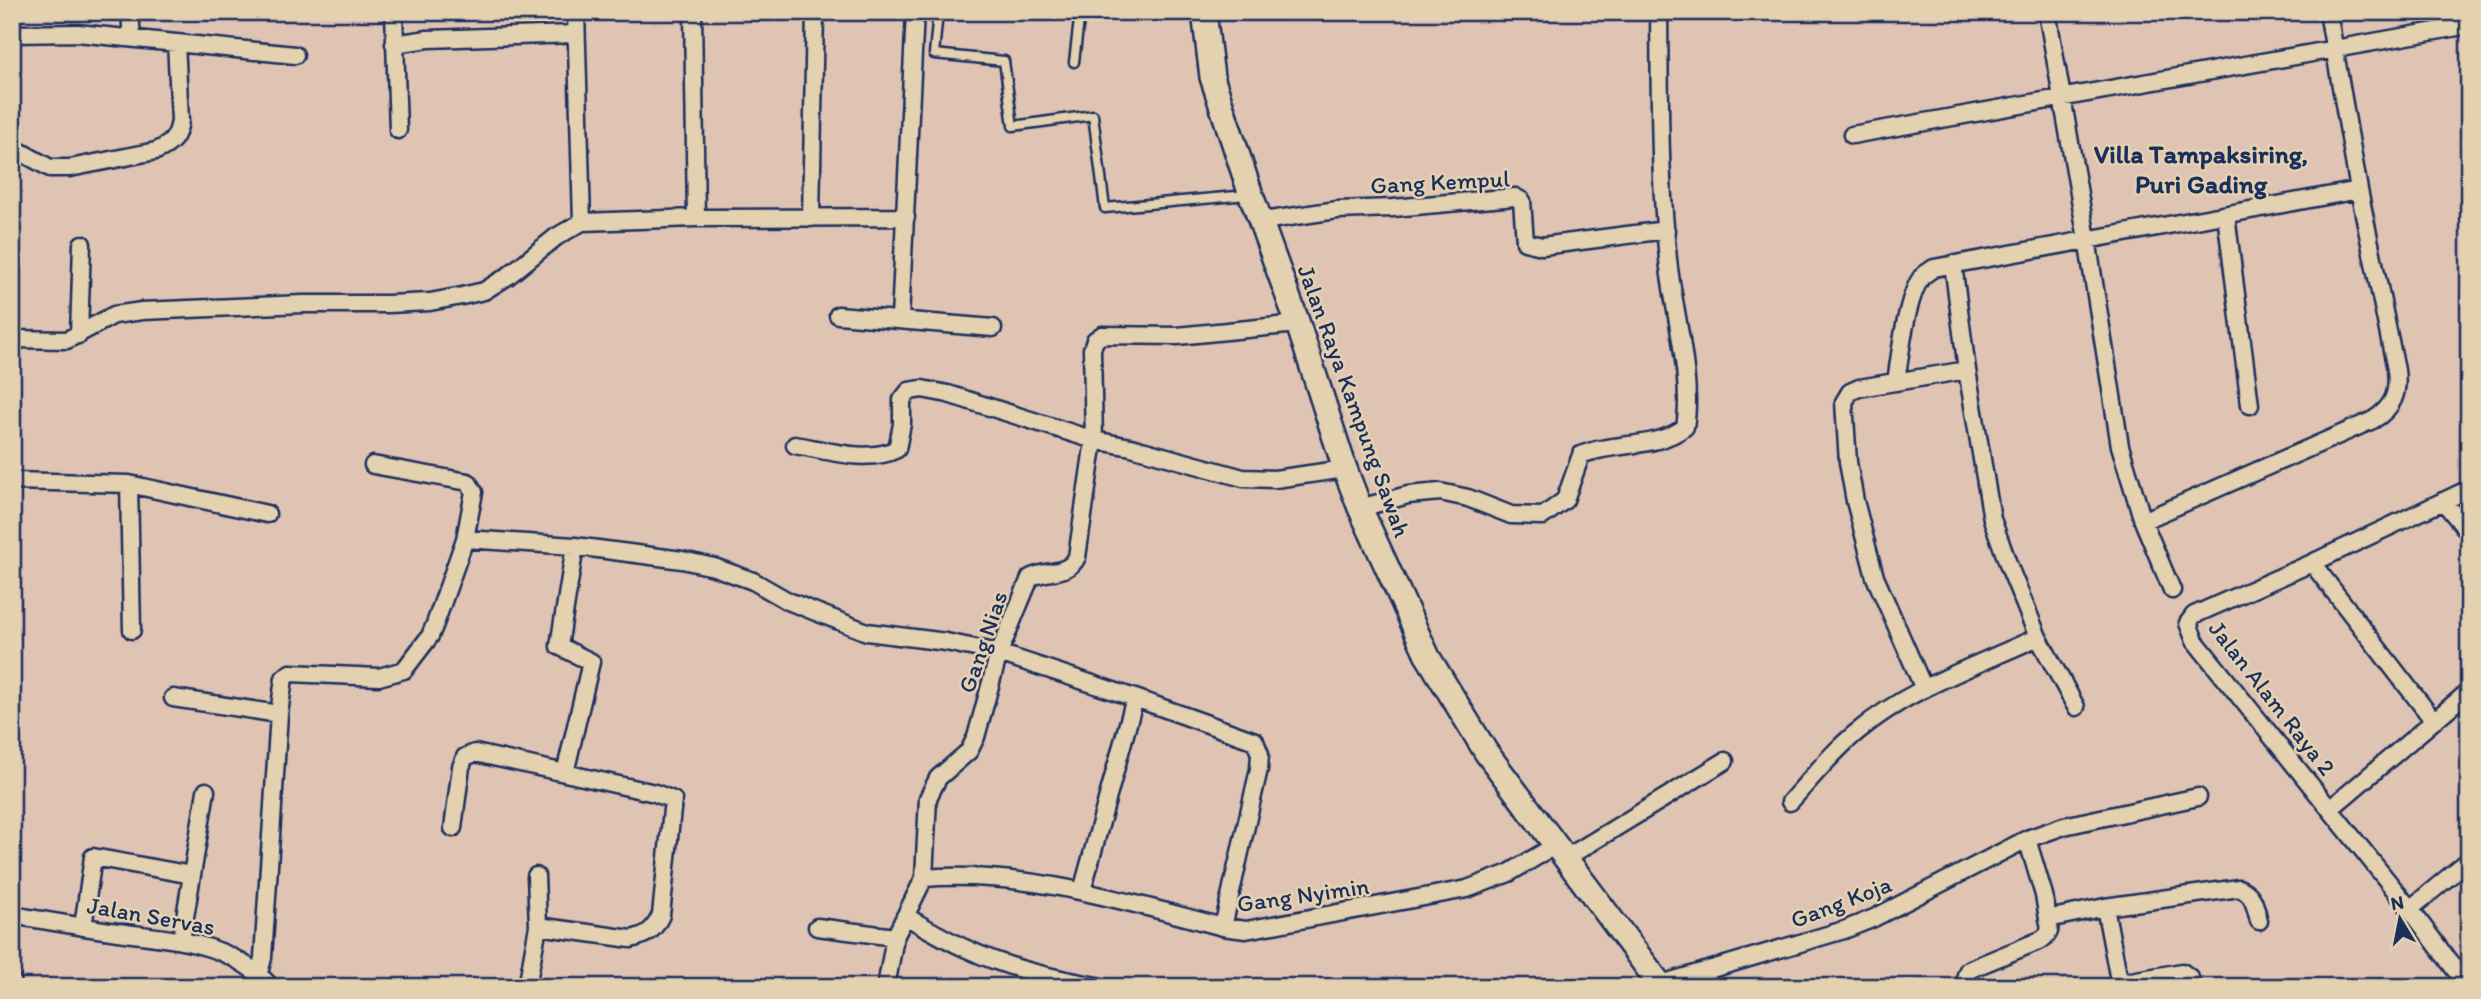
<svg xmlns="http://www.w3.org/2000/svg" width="2481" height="999" font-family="Itim,sans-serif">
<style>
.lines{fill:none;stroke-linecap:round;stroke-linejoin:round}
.lane-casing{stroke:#1b2f5e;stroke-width:13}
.street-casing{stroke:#1b2f5e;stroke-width:21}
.secondary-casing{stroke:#1b2f5e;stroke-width:28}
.lane{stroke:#e3d1af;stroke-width:8}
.street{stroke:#e3d1af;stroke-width:16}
.secondary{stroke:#e3d1af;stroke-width:23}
.labels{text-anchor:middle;stroke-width:5;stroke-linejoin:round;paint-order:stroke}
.street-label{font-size:24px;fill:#1b2f5e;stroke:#e3d1af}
.neighbourhood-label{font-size:26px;font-weight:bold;fill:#1b2f5e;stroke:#e3d1af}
</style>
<rect width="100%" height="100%" fill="#e0c4b3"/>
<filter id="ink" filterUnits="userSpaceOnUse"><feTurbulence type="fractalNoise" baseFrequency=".0143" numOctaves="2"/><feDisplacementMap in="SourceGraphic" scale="14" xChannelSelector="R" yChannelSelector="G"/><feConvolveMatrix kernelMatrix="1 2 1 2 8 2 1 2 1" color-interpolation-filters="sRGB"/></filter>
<g filter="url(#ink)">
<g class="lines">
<defs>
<path id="lane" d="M938 12 934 54 1004 61 1013 126 1093 115 1105 208 1247 195
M1074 62 1080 12"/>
<path id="street" d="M130 12 132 38
M394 12 398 130
M576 12 582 222
M693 12 696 218
M2047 12 2087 239 2120 446 2143 521 2373 420C2393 408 2399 393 2396 370L2359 190 2328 12
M12 34 77 33 295 55
M394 44 428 39 575 34
M1852 135 2469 25
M12 147 50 168H70L156 151C172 144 178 137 180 120L176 43
M2226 215 2250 405
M811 218 815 12
M1262 221 1337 210 1393 208 1515 197 1522 201 1525 242 1542 246 1666 230
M1953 264 1967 370 1992 519 2010 569 2038 637 2076 707
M838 315 993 328
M900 319 915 12
M79 335 82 244
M12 339 67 340 114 315 142 311 302 304H388L430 302 462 296 484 291 508 276 556 237 582 222 696 218 906 217
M1896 382C1900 356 1906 299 1921 278 1924 274 1930 271 1934 268L2359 190
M795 445C827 450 867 464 897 449L902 424V400L909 391 922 389 948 394 1094 440 1092 349 1095 340 1102 335 1177 336 1298 324
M12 481 129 484 267 514
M129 484 132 630
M2443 501 2469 533
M1360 508 1408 495 1440 492 1468 498 1511 515 1543 516 1565 500 1581 455C1614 441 1655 450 1685 427 1693 381 1675 316 1669 268 1659 183 1660 98 1659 12
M2143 521 2172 590
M465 539 575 546 682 560 714 567 753 581 788 601 867 632 946 642 999 653 1135 698 1255 741 1260 754 1259 769 1223 927
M2312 563 2434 721
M1924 689 1875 577 1855 501 1848 462 1844 402 1850 392 1859 388 1967 370
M173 698 279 714
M565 773 591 662 559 646 575 546
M1790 802C1811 779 1832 752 1857 732 1909 688 1978 665 2038 637
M2330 809 2469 691
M453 828 461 767 465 757 475 753 655 793 673 800 661 915C654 930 648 935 631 939L538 926 527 987
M2027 839 2044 895 2048 919 2105 907 2239 888C2254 894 2255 906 2259 921
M1566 858 1725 761
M536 876 538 926
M924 878C1025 870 1127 902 1223 927L1246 930 1467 889 1509 873 1556 845
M1082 891 1135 698
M2105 907 2118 975 2122 980 2131 981 2182 972 2190 978 2192 987
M2410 909 2469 860
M12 915C48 921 83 927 118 932 175 940 230 941 271 987
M905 916C925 927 946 940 967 949 1009 969 1057 979 1102 987
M83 927 93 857 192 875
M817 927 895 937
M181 941 206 791
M259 973 263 958 279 714 284 678 290 673 379 677 404 670 430 636 435 624 465 539 474 492 468 482 373 465
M12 981 14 987
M1661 984 1844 930 1874 918 2027 839 2064 826 2198 797
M886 987 895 937 924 878 928 798 938 778 969 751 976 737 999 653 1030 578C1046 569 1068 576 1077 557L1094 440 1131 447 1243 478 1275 479 1345 469
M1968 987 1966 975 1968 970 2041 940C2050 934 2051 930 2048 919
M2468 987 2410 909 2195 641 2188 623 2194 615 2312 563 2469 489"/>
<path id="secondary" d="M1204 12 1212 77 1251 195 1298 324 1345 469 1360 508 1428 657 1486 752 1662 987"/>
</defs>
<!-- lane casing -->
<use href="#lane" class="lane-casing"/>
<!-- street casing -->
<use href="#street" class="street-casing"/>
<!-- secondary casing -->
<use href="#secondary" class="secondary-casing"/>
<!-- lane -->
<use href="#lane" class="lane"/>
<!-- street -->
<use href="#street" class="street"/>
<!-- secondary -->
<use href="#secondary" class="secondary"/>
</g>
</g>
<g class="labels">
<!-- street labels -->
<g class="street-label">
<text transform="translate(1440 182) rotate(-3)" y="8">Gang Kempul</text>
<text transform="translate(1354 401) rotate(70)" y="8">Jalan Raya Kampung Sawah</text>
<text transform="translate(983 642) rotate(-71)" y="8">Gang Nias</text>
<text transform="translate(2272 698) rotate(52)" y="8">Jalan Alam Raya 2</text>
<text transform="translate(1303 895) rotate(-8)" y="8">Gang Nyimin</text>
<text transform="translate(1841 902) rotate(-21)" y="8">Gang Koja</text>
<text transform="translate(151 916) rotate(10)" y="8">Jalan Servas</text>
</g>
<!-- neighbourhood labels -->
<g class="neighbourhood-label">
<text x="2201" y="163">Villa Tampaksiring,<tspan x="2201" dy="30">Puri Gading</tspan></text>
</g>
</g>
<!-- margin -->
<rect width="2481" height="999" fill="none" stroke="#e3d1af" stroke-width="42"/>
<rect x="21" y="21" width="2439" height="957" fill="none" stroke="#1b2f5e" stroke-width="2.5" filter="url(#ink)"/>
<!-- north arrow -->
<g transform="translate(2400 919) rotate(350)" stroke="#e3d1af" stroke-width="5" paint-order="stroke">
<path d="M0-5L12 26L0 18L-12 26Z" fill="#1b2f5e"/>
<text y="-10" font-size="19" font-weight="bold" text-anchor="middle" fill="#1b2f5e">N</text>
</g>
</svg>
